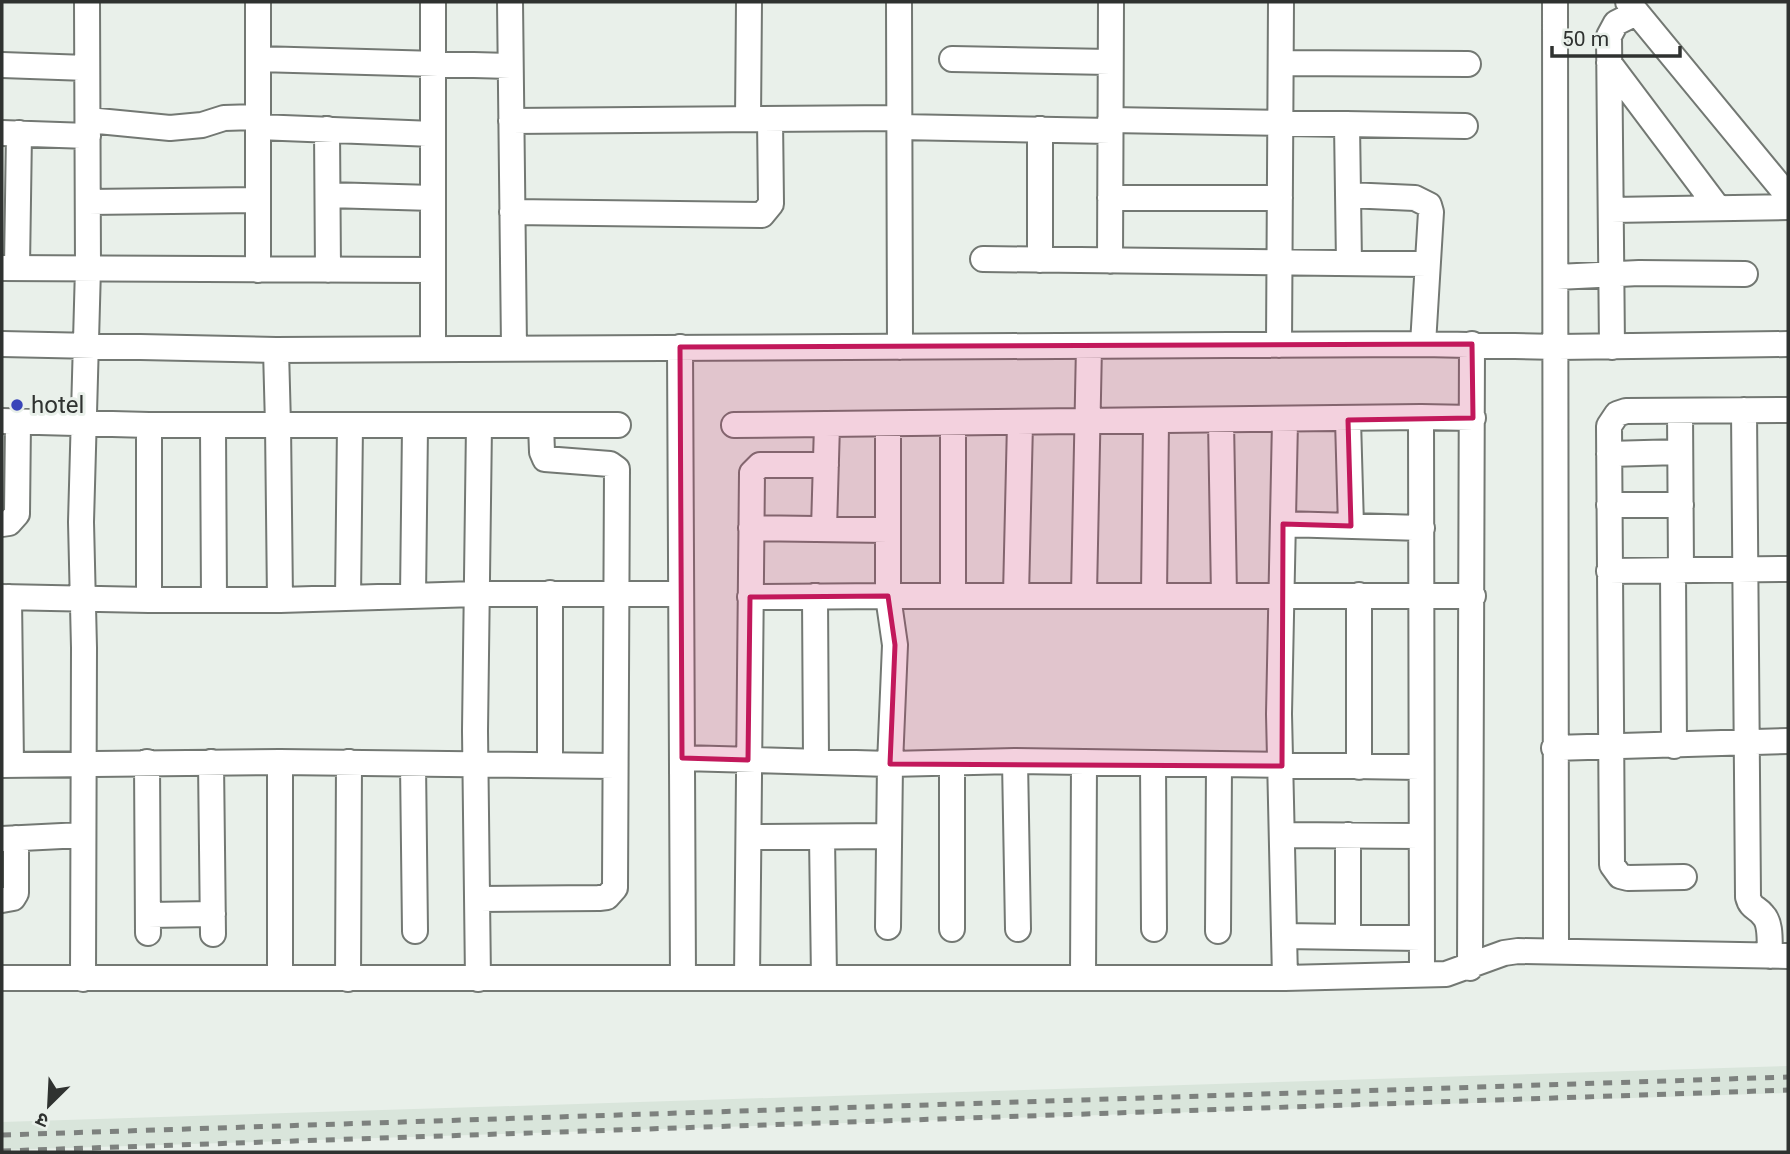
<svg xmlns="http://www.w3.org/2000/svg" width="1790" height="1154" font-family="Roboto,'Noto Sans Devanagari',sans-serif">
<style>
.built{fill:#d9e5db}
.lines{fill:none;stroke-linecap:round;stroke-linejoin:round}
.minor-casing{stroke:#737873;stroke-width:28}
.minor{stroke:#fff;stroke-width:24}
.rail{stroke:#7d817e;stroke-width:5;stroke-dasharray:9 9;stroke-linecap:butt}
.marked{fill:#c2185b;fill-opacity:0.2;stroke:#c2185b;stroke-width:5;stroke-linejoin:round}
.poi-dot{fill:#3945b9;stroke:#e9f0ea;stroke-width:2.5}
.labels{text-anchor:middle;stroke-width:6;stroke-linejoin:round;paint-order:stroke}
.poi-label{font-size:24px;fill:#2f3230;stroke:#e9f0ea;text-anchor:start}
</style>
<rect width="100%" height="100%" fill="#e9f0ea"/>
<!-- built -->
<path class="built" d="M1788 1066V1093L2 1150V1122Z"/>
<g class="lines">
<defs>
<path id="minor" d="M433 2V348
M510 2 514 347
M899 2 900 347
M1555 2 1556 950
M1628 2 1788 196
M258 59 510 66
M952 59 1110 62
M1281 63 1468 64
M1609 63 1718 208
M2 65 87 68
M748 119 749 2
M88 120 170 128 202 125 224 118 258 117
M1110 120 1465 126
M511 121 899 118
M1347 124 1349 263
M258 127 433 134
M899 127 1110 131
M327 129 328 270
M2 133 88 136
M328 195 433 198
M1348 195 1415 198 1429 205 1431 212 1423 344
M1110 198H1280
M88 202 258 200
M1611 210 1788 207
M512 212 762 215 771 204 770 119
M983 259 1427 264
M1040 260V129
M1110 261 1111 2
M17 267 19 133
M2 268 433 270
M258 270V2
M1557 277 1639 273 1745 274
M2 344 276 350 1423 344 1558 347 1788 344
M1279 345 1281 2
M680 347 683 978
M1612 347 1609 36 1616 23 1636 13
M276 350 278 425H149V600H280L278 425H618
M1744 410 1748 897C1751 909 1757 907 1763 915 1772 924 1769 944 1770 956
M1680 411 1681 571
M1421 417 1473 418
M1348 420 1351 526
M2 421 149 425
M1221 421 1224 595
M1285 421 1279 714 1285 978
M734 425 1421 417 1422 974
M953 425V595
M213 428 214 600
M1609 454 1680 452
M1609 505H1681
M2 524 9 523 17 514 18 421
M1283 524 1422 528
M751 528 888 530
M824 529 827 425
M1609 571 1788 569
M1673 571 1674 746
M550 593V765
M1084 594 1089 346
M1016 595 1020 423
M1154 595 1156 422
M1359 595V767
M413 596 415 427
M815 596 816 761
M2 597 149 600
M9 597 11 765
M750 597 888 596V425
M348 598 350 425
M280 600 476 594H681
M1554 748 1788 741
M682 758 890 764 895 645 888 596H1473
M1015 761 1018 929
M147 762 148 933
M211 762 213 934
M1153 763 1154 929
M413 764 415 931
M2 765 280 762 615 766
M1283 835 1420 836
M1348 835V937
M749 837 889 836
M822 837 824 978
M2 839 82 835
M1684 877 1628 878 1620 876 1612 865 1609 426 1617 414 1626 411 1788 410
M478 899 599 898 607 897 615 888 617 469 610 464 545 459 542 452 541 425
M2 900 13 898 16 893V838
M148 915 213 914
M888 927 890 764 1015 761 1420 767
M952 929V763
M1218 931 1219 765
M1284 936 1421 938
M1470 968 1472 344
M1083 977 1084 762
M2 978H1285L1446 974 1504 953 1518 951 1788 956
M280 978V762
M747 978 752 473 760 465H826
M83 979 84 648 81 522 88 268 87 2
M348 979 349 762
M478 979 475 731 479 425"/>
</defs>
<!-- minor casing -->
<use href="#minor" class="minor-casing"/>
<!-- minor -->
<use href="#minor" class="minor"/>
<!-- rail -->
<path class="rail" d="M2 1135 1788 1077
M2 1151 1788 1090"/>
</g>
<!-- marked area -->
<path class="marked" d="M1472 344 1473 418 1348 420 1351 526 1283 524 1282 766 890 764 895 645 888 596 750 597 748 760 682 758 680 347Z"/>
<!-- markers -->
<circle class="poi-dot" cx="17" cy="405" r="7"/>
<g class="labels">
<!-- poi labels -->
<g class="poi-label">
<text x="31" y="413">hotel</text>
</g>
</g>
<!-- border -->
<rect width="1790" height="1154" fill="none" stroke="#2f3230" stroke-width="7"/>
<!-- north arrow -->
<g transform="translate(49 1105) rotate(204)" stroke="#e9f0ea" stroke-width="5" paint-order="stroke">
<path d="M0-5L12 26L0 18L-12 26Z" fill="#2f3230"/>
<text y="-10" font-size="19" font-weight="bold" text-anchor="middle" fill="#2f3230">उ</text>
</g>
<!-- scale -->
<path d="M1552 46v10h128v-10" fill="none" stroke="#2f3230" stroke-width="3.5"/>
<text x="1562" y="46" font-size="21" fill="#2f3230" stroke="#e9f0ea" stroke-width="5" paint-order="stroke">50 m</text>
</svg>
